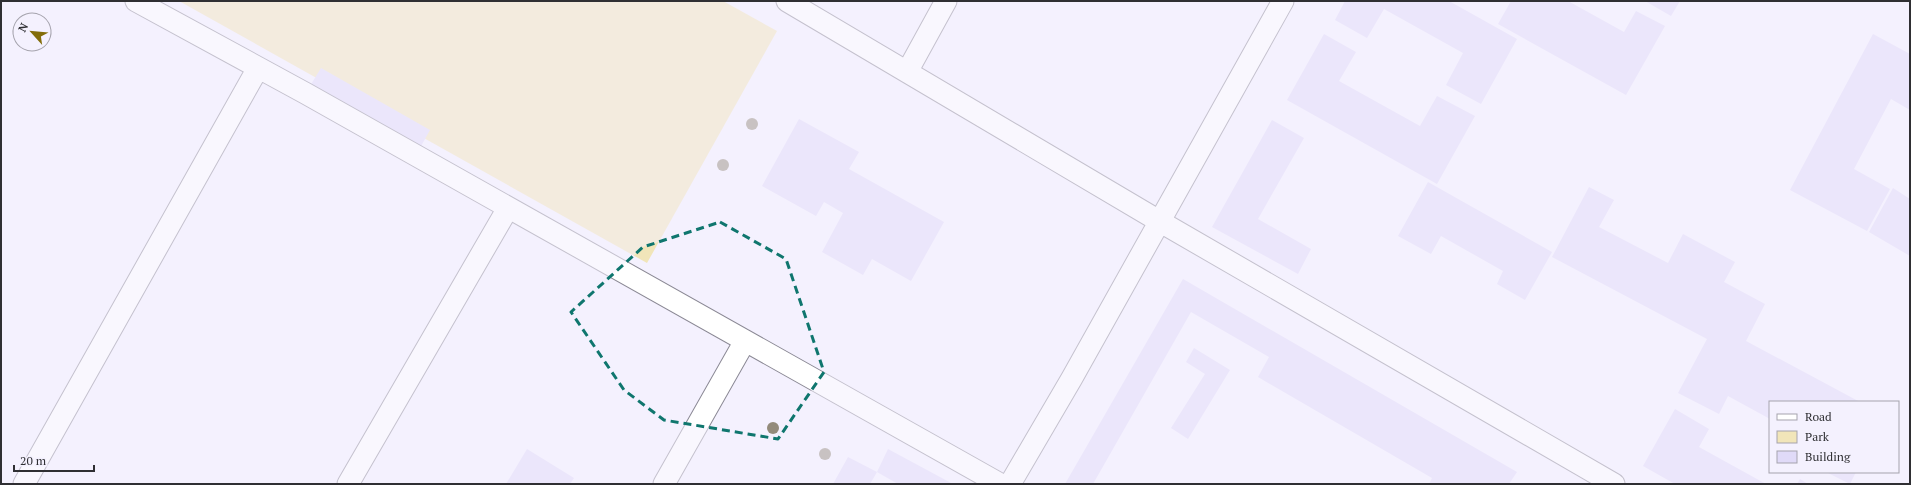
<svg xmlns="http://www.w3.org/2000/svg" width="1911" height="485" font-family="'PT Serif',serif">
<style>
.green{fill:#f1e5b9}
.building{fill:#e0daf8}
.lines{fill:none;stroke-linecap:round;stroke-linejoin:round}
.minor-casing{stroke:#8b8995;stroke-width:23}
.minor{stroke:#fff;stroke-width:21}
.tree{fill:#938b7b}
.marked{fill:none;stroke:#0f766e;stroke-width:3;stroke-dasharray:8 5;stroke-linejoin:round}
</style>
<rect width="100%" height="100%" fill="#f4f1fe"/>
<!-- green -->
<path class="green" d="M179 1H723L777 31 647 263Z"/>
<!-- building -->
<path class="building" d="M1345 1H1449L1517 39 1481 104 1446 85 1463 53 1384 9 1367 38 1335 20Z
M1511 1H1568L1624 32 1636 11 1665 26 1626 95 1498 24Z
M1645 1H1680L1671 16Z
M1324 34 1356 52 1339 81 1420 126 1437 96 1475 116 1437 184 1287 100Z
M1873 34 1910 54V110L1891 99 1854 169 1890 189 1867 231 1790 190Z
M321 68 430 130 420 148 310 86Z
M799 119 859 152 849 169 944 222 911 281 872 259 863 275 822 252 843 213 824 202 816 216 762 186Z
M1272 120 1304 138 1258 219 1311 249 1298 274 1212 227Z
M1428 182 1552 252 1525 300 1497 284 1503 271 1441 236 1431 254 1398 236Z
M1589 187 1614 200 1599 227 1668 263 1683 234 1735 262 1724 282 1765 304 1746 341 1860 402H1770V419L1728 396 1719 414 1678 393 1707 339 1552 257Z
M1893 188 1910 199V256L1869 232Z
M1183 279 1517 472 1509 484H1429L1432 478 1258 377 1269 357 1191 312 1093 484H1065Z
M1194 348 1230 370 1188 439 1171 428 1205 374 1186 362Z
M1675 409 1709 429 1699 447 1766 484H1675L1643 466Z
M527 449 574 478 570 484H506Z
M888 449 953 484H898L877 472Z
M848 457 877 472 870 484H833Z
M1826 472H1856L1850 484Z
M1800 479 1808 484H1797Z"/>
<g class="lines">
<defs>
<path id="minor" d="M136 1 305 93 1000 484
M787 1 1159 221 1614 484
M907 72 946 1
M24 484 258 68
M348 484 508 208
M664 484 745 341
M1010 484 1072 378 1283 1"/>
</defs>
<!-- minor casing -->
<use href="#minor" class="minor-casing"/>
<!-- minor -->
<use href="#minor" class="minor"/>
</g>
<!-- trees -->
<g class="tree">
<circle cx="752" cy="124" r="6"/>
<circle cx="723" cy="165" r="6"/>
<circle cx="773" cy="428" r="6"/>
<circle cx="825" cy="454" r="6"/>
</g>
<!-- marked area -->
<path d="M0 0H1911V485H0ZM720 222 786 259 824 372 778 439 664 420 624 390 571 312 643 247Z" fill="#f4f1fe" fill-opacity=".55" fill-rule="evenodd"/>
<path class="marked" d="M720 222 786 259 824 372 778 439 664 420 624 390 571 312 643 247Z"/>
<!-- border -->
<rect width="1911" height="485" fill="none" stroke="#2f2f33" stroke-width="4"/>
<!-- legend -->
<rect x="1769" y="401" width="130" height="72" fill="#f4f1fe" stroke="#a5a3ad"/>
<rect x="1777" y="414" width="20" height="6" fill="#ffffff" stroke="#a5a3ad"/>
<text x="1805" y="421" font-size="12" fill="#2f2f33">Road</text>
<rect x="1777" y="431" width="20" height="12" fill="#f1e5b9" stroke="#a5a3ad"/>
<text x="1805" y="441" font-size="12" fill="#2f2f33">Park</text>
<rect x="1777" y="451" width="20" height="12" fill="#e0daf8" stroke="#a5a3ad"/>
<text x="1805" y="461" font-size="12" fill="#2f2f33">Building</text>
<!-- north arrow -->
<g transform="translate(32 32) rotate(297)"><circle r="19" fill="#f4f1fe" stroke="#a5a3ad"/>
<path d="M0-3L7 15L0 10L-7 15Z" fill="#836d09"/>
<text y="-6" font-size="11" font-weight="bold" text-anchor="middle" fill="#2f2f33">N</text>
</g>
<!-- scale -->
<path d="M14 465v6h80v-6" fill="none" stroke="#2f2f33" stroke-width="2"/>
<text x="20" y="465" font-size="12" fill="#2f2f33" stroke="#f4f1fe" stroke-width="3" paint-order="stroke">20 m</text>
</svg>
